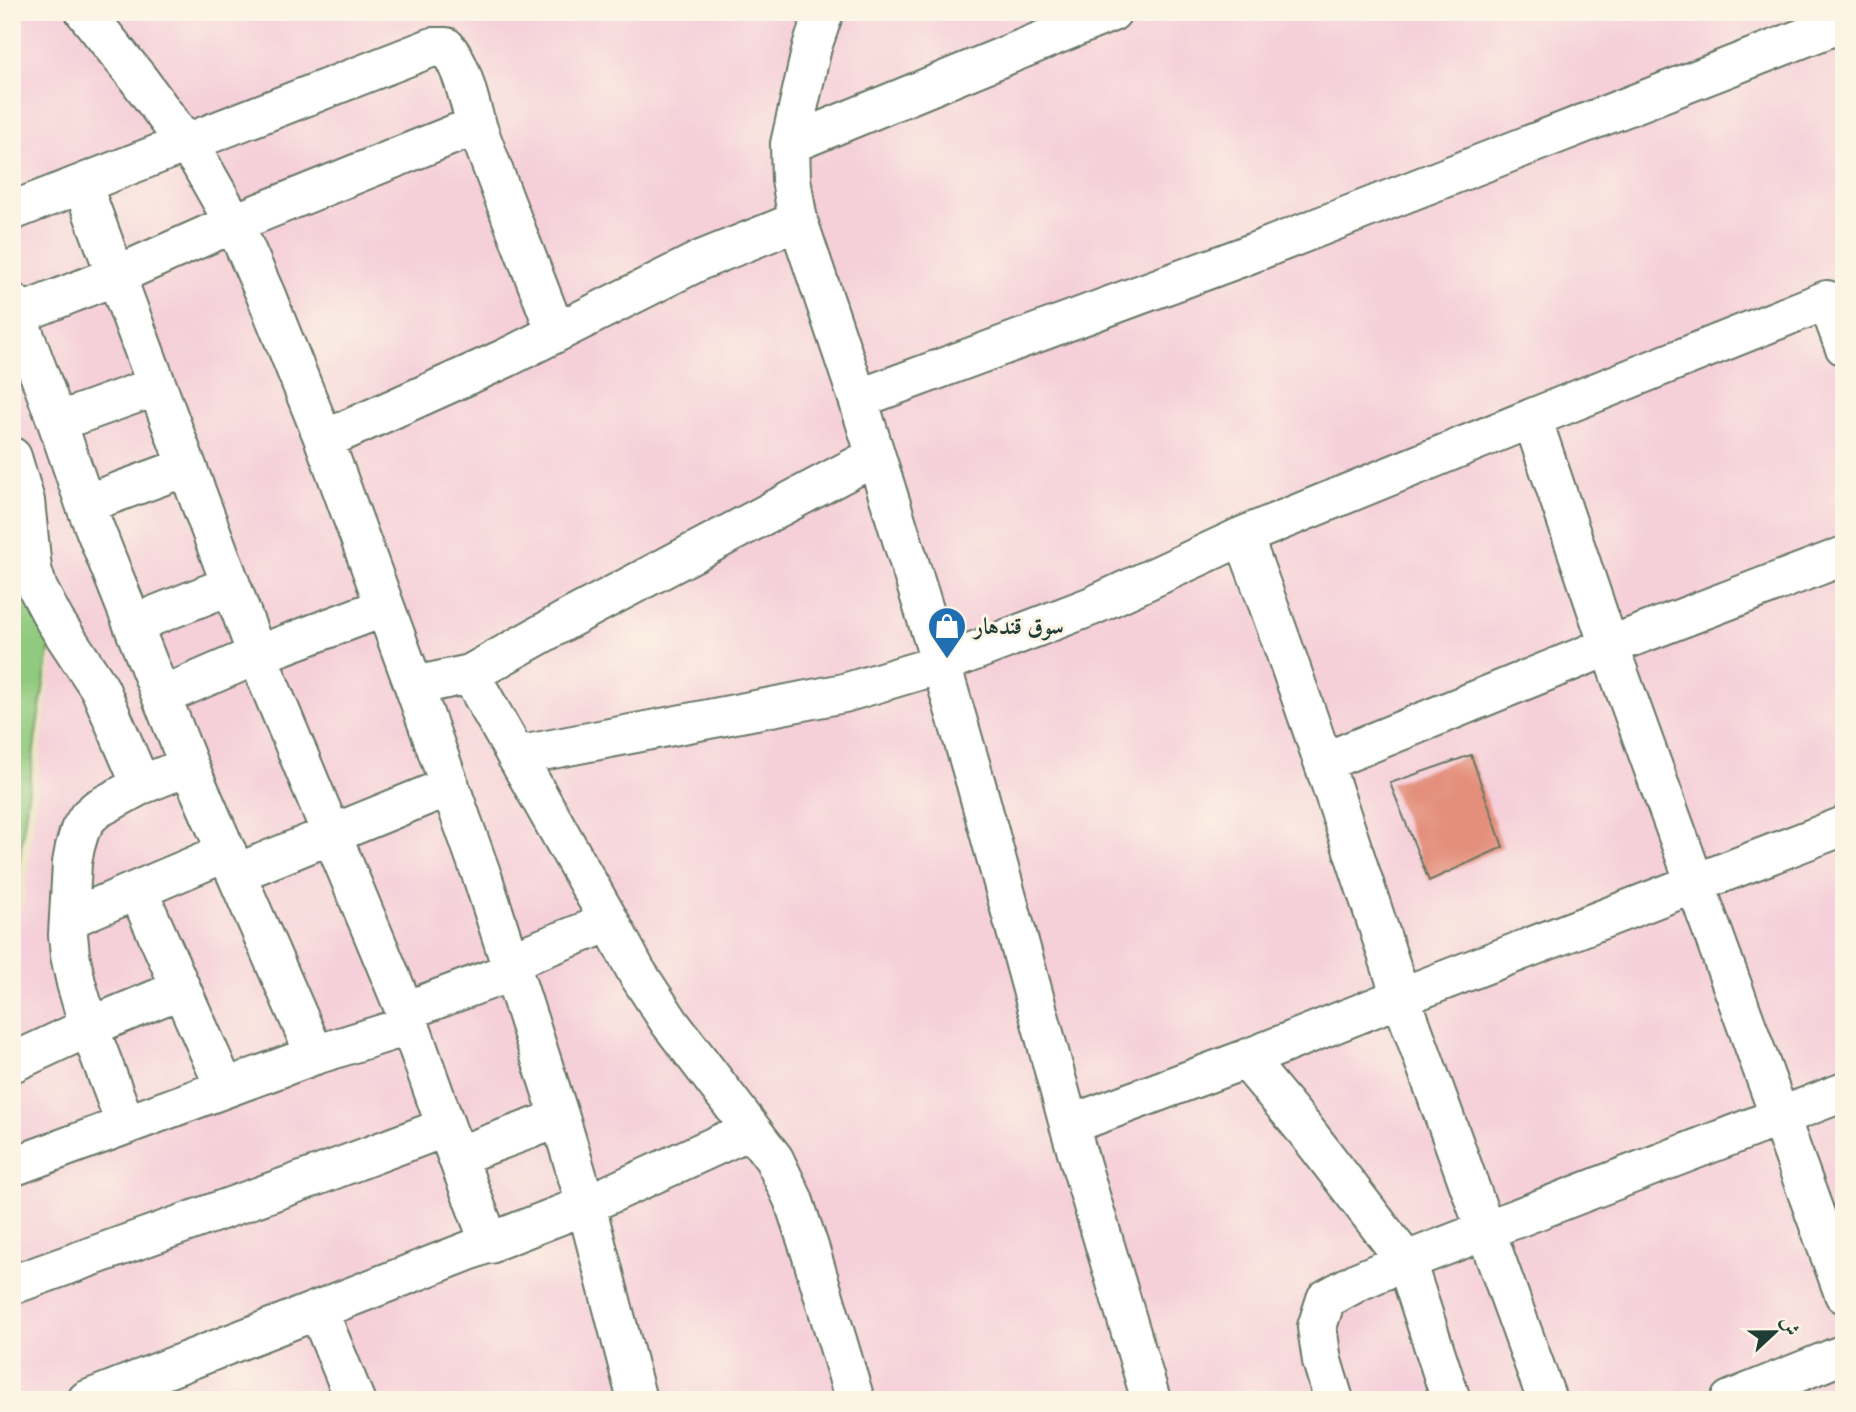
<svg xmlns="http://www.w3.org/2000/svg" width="1856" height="1412" font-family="'Gentium Book Plus',Amiri,serif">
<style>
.built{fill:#f5cfd9}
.green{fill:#90ca7e;stroke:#588459;stroke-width:2}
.building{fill:#e38f7b}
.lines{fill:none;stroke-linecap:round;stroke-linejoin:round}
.minor-casing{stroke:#667765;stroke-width:42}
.minor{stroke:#fff;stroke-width:38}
.labels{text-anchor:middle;stroke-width:6;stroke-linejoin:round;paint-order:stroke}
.poi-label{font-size:23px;font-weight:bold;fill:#1f3d34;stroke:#fcf5e5;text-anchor:start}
</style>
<rect width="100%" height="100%" fill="#fcf5e5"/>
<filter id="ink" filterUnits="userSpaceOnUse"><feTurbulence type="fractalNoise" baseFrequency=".0143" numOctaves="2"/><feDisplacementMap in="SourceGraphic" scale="14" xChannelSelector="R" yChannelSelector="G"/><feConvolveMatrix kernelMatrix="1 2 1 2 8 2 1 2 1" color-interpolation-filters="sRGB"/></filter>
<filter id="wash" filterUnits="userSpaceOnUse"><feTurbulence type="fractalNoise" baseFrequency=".00686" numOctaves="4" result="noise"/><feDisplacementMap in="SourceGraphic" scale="28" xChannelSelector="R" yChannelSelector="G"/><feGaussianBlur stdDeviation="1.57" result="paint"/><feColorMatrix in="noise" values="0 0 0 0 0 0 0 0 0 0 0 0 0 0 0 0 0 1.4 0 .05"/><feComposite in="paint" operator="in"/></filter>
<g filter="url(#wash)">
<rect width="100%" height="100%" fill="#ebe3c1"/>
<!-- built -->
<path class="built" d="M12 12H1844V1400H12V917L24 902 59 595 12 477Z"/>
<!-- green -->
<path class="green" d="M12 484 58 595 37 727 15 894 12 898Z"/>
<g id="blocks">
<!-- building -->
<path class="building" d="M1471 755 1503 847 1429 881 1390 783Z"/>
</g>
</g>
<g filter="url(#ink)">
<use href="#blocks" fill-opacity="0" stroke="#667765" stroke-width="2"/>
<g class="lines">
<defs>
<path id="minor" d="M85 12 137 77 200 163 234 223 267 298 324 440 414 686 470 674 610 922 636 971 670 1023 774 1159 793 1199 810 1250 855 1400
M824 12 812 47 790 144 791 179 798 221 858 399 941 664 976 784 1069 1125 1151 1400
M790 144 1112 12
M82 184 257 655 405 1011 446 1127 490 1244
M12 211 433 47H446C464 68 468 101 477 126 502 196 530 264 556 333
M12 302 57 422 85 504 189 766 315 1055
M17 315 117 275 234 223 477 125
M858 399 1242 257 1844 22
M1532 418 1827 300 1844 346
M57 422 157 386
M324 440 506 358 701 260 798 221
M12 457 25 501 32 569 38 589 55 621 100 689 141 785
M85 504 186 467
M133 624 231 585
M470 674 570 618 876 456
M414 686 483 879 560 1118 586 1205 637 1400
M162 696 257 655 385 607
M516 756 844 693 941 664 1092 606 1243 536 1532 418 1609 646 1844 1294
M1324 762 1609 646 1844 556
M237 873 450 786
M138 891 225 1088
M69 919 227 852
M510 961 610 922
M405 1011 513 971
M1246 1059 1306 1131 1406 1261 1451 1400
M12 1063 89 1027 181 989
M126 1125 89 1027 76 983 70 955 68 935 72 863 75 847 80 830 88 817 97 809 141 785 189 766
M1069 1125 1246 1059 1401 997C1351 842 1300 688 1243 536
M457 1156 560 1118
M12 1167 315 1055 411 1025
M12 1285 319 1175 446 1127
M318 1310 355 1400
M87 1400 586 1205 750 1130
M1334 1400 1322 1361 1317 1327 1326 1299 1359 1281 1406 1261 1844 1092
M1547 1400 1401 997 1844 826
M1730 1400 1844 1354"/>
</defs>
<!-- minor casing -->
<use href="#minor" class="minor-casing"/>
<!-- minor -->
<use href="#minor" class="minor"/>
</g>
</g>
<!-- icons -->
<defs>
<symbol id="shop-pin" viewBox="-11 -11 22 30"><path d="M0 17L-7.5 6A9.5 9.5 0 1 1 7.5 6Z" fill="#1f6fb2" stroke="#fcf5e5"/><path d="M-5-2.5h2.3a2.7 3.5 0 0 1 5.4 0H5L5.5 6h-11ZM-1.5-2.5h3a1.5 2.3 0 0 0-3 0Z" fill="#fff"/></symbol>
</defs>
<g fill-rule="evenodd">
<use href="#shop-pin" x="925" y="604" width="44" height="60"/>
</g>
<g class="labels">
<!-- poi labels -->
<g class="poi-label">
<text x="974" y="634">سوق قندهار</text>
</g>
</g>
<!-- margin -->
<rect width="1856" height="1412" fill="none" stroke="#fcf5e5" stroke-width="42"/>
<!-- north arrow -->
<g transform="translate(1775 1332) rotate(68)" stroke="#fcf5e5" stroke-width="5" paint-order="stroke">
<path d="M0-5L12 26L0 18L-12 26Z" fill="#1f3d34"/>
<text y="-10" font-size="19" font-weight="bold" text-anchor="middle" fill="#1f3d34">ش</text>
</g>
</svg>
